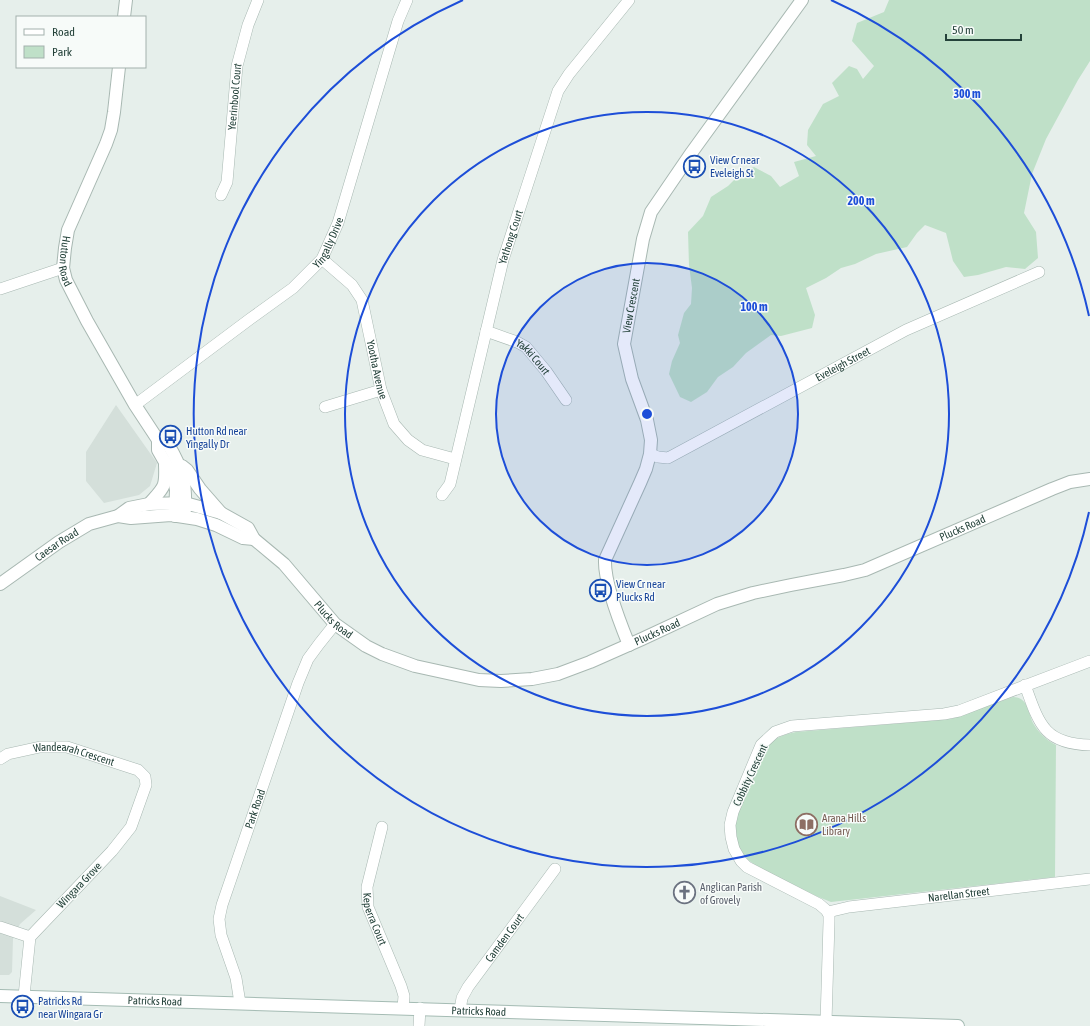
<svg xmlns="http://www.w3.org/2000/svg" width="1090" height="1026" font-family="'Asap Condensed',sans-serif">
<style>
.built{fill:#d4dfda}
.green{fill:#bfe0c8}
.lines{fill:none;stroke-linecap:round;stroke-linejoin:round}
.minor-casing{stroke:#a8b8b2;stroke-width:12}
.tertiary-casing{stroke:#a8b8b2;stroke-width:14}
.secondary-casing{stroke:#a4bbb3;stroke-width:14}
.minor{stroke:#fff;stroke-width:11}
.tertiary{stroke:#fff;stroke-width:12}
.secondary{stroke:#fff;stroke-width:12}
.ring{fill:none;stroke:#1d4ed8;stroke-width:2}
.labels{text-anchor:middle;stroke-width:3;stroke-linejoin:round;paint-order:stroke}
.street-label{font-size:11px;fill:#24423a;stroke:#f7fbf9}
.transit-label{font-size:11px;fill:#164399;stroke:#f7fbf9;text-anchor:start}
.education-label{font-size:11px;fill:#785e54;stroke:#f7fbf9;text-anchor:start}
.worship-label{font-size:11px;fill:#5b616d;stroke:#f7fbf9;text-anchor:start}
.centre{fill:#1d4ed8;stroke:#f7fbf9;stroke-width:2}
.ring-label{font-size:12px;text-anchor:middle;font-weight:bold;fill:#1d4ed8;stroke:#f7fbf9;stroke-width:3;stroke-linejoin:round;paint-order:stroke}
</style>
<rect width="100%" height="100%" fill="#e6efeb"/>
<!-- built -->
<path class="built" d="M116 405 157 463 150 486 139 495 104 503 86 481V452Z
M0 896 36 910 20 924 13 939 12 972 9 975H0Z"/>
<!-- green -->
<path class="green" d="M889 0H1090V61L1078 80 1046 139 1032 174 1024 213 1036 232 1038 258 1025 269 1006 267 978 275 964 277 953 261 946 233 925 225 917 233 907 247 876 254 855 264 841 268 826 278 806 288 815 315 812 328 781 336 771 335 746 353 733 367 718 377 707 392 691 402 680 397 669 374 672 361 680 343 678 335 684 313 691 304 692 288 689 265 688 232 703 216 711 197 728 186 742 172 754 167 771 176 780 187 799 176 794 162 816 156 807 145 808 130 823 104 839 96 832 83 849 66 857 69 863 79 874 66 852 41 857 23 884 12Z
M1013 697C1028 697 1028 712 1033 723 1038 732 1046 740 1056 745L1055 877 831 902 821 898C803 890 751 868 742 853 736 844 734 831 736 821 739 807 763 752 771 743 778 736 787 734 796 732L951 719Z"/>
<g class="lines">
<defs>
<g id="minor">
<path id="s1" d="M221 195 227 182 237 66 248 25 258 0"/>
<path id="s2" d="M322 259 352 285 362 300 381 390 394 424 408 440 422 450 455 459"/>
<path d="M0 289 63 268"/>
<path id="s3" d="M486 331 517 342 526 347 546 371 566 400"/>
<path id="s4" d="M135 405 250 319 293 288 322 259 338 223 398 21 407 0"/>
<path d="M325 407 381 390"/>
<path id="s5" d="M650 454 658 457 668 458 906 330 1039 272"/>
<path id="s6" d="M442 495 450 484 503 260 558 91 569 74 629 0"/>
<path d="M1025 685C1039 724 1044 744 1090 745"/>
<path id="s7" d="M0 759 8 754 40 747H67L138 770 145 777 146 785 131 827 112 851 30 937 24 996"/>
<path id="s8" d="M382 827 367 887 368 907 401 986 404 996 403 1008"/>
<path id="s9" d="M828 912 849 907 1090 879"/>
<path d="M0 927 30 937"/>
<path id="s10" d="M240 1003 236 978 221 935 219 919 222 905 298 683 308 659 319 644 335 624"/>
<path id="s11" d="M460 1010 462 998 468 987 555 869"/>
<path d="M826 1022 829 922V915L826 910 819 904 747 867 741 861 734 849 731 837 730 825 733 812 761 745 775 732 792 726 944 714 959 711 1090 661"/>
<path d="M419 1026 420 1008"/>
</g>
<g id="tertiary">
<path d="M124 17 126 0"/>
<path id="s12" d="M119 67 114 112 111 130 106 144 68 230 65 248 63 268 66 280 87 321 135 405 158 440V450L174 478 176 490 175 516"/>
<path d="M158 440 168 444C183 470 186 481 185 510"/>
<path d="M182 466 187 470 200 489 221 513"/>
<path d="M149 504C164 487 166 488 165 465"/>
<path d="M118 516 131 518 171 515 197 519 216 525 243 538 254 539"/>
<path id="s13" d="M0 584 59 542 89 524 118 516 129 508 149 504 185 503 221 513 248 528 254 539 284 564 335 624 366 646 382 654 415 666 479 680 501 681 532 679 558 674 590 662 642 639 717 604 753 593 791 585 844 575 865 570 1052 489 1070 482 1090 479"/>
<path id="s14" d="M629 645C620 623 604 583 605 560L640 483 646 469 650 454 651 440 647 420 632 379 624 344 643 239 651 212 692 152 802 0"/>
</g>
<g id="secondary">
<path id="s15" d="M0 996 958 1026"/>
</g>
</defs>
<!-- minor casing -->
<use href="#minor" class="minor-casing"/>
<!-- tertiary casing -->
<use href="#tertiary" class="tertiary-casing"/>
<!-- secondary casing -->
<use href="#secondary" class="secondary-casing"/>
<!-- minor -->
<use href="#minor" class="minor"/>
<!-- tertiary -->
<use href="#tertiary" class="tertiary"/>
<!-- secondary -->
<use href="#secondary" class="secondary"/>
</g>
<!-- distance rings -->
<circle cx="647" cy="414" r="151" fill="#1d4ed8" fill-opacity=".12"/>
<g class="ring">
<circle cx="647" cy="414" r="151"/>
<circle cx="647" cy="414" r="302"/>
<path d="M1089 512A453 453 0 1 1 463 0M831 0A453 453 0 0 1 1089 316"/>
</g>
<!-- icons -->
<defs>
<symbol id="bus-ring" viewBox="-11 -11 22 22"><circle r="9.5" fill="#f7fbf9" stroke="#1a4fb4" stroke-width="1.5"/><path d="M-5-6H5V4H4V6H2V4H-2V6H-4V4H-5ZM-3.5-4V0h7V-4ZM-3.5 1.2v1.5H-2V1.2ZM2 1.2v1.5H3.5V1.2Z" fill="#1a4fb4"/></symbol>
<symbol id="library-ring" viewBox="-11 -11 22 22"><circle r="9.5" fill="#f7fbf9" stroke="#8d6e63" stroke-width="1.5"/><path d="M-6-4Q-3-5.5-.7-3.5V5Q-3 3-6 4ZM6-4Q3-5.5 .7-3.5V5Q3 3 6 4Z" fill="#8d6e63"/></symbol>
<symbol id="church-ring" viewBox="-11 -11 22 22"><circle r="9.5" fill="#f7fbf9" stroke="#6b7280" stroke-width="1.5"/><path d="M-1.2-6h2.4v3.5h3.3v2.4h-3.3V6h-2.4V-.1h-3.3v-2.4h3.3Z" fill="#6b7280"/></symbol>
</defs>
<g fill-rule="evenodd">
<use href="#bus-ring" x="682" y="154" width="25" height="25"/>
<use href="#bus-ring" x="158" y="424" width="25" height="25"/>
<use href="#bus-ring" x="588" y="578" width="25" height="25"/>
<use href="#library-ring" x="794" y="812" width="25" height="25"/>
<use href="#church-ring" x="672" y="880" width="25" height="25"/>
<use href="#bus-ring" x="10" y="994" width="25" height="25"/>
</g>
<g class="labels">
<!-- street labels -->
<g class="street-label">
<text dy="4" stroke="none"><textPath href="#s1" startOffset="100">Yeerinbool Court</textPath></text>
<text dy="4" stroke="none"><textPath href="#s6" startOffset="268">Yathong Court</textPath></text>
<text dy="4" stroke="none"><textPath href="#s4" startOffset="255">Yingally Drive</textPath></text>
<text dy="4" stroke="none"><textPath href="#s12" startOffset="204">Hutton Road</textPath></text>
<text dy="4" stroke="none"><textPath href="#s14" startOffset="357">View Crescent</textPath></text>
<text dy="4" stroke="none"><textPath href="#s3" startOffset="55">Yakki Court</textPath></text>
<text dy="4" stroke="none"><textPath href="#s5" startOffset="217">Eveleigh Street</textPath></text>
<text dy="4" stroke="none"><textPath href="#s2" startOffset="129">Yootha Avenue</textPath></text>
<text dy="4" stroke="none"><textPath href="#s13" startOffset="1074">Plucks Road</textPath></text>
<text dy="4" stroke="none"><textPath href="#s13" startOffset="69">Caesar Road</textPath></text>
<text dy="4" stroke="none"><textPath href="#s13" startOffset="402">Plucks Road</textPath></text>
<text dy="4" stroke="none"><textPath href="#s13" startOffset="750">Plucks Road</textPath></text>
<text dy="4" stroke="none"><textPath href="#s7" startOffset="77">Wandearah Crescent</textPath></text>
<text transform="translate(750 775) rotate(-65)" y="4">Cobbity Crescent</text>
<text dy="4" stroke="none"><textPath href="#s10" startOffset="203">Park Road</textPath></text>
<text transform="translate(79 885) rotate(-46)" y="4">Wingara Grove</text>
<text dy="4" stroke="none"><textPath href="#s9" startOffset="132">Narellan Street</textPath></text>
<text dy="4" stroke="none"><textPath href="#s8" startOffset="95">Keperra Court</textPath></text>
<text dy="4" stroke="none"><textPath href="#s11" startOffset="86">Camden Court</textPath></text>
<text dy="4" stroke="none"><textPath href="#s15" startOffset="155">Patricks Road</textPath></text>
<text dy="4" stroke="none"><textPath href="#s15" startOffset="479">Patricks Road</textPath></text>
</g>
<!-- transit labels -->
<g class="transit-label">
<text x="710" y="164">View Cr near<tspan x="710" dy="13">Eveleigh St</tspan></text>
<text x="186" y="435">Hutton Rd near<tspan x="186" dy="13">Yingally Dr</tspan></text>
<text x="616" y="588">View Cr near<tspan x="616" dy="13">Plucks Rd</tspan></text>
<text x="38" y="1005">Patricks Rd<tspan x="38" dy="13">near Wingara Gr</tspan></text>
</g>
<!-- education labels -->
<g class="education-label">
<text x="822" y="822">Arana Hills<tspan x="822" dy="13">Library</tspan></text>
</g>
<!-- worship labels -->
<g class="worship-label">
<text x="700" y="891">Anglican Parish<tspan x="700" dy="13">of Grovely</tspan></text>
</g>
</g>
<circle cx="647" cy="414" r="6" class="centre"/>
<g class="ring-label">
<text x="967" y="98">300 m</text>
<text x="861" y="205">200 m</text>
<text x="754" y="311">100 m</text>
</g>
<!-- legend -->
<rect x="16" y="16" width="130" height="52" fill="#f7fbf9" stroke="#a3b1ad"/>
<rect x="24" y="29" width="20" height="6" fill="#ffffff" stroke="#a3b1ad"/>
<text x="52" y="36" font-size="12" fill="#24423a">Road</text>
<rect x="24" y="46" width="20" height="12" fill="#bfe0c8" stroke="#a3b1ad"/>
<text x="52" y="56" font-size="12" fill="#24423a">Park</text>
<!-- scale -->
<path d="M946 34v6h75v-6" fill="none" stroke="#24423a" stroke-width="2"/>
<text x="952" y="34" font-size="12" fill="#24423a" stroke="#f7fbf9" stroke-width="3" paint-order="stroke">50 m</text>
</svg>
